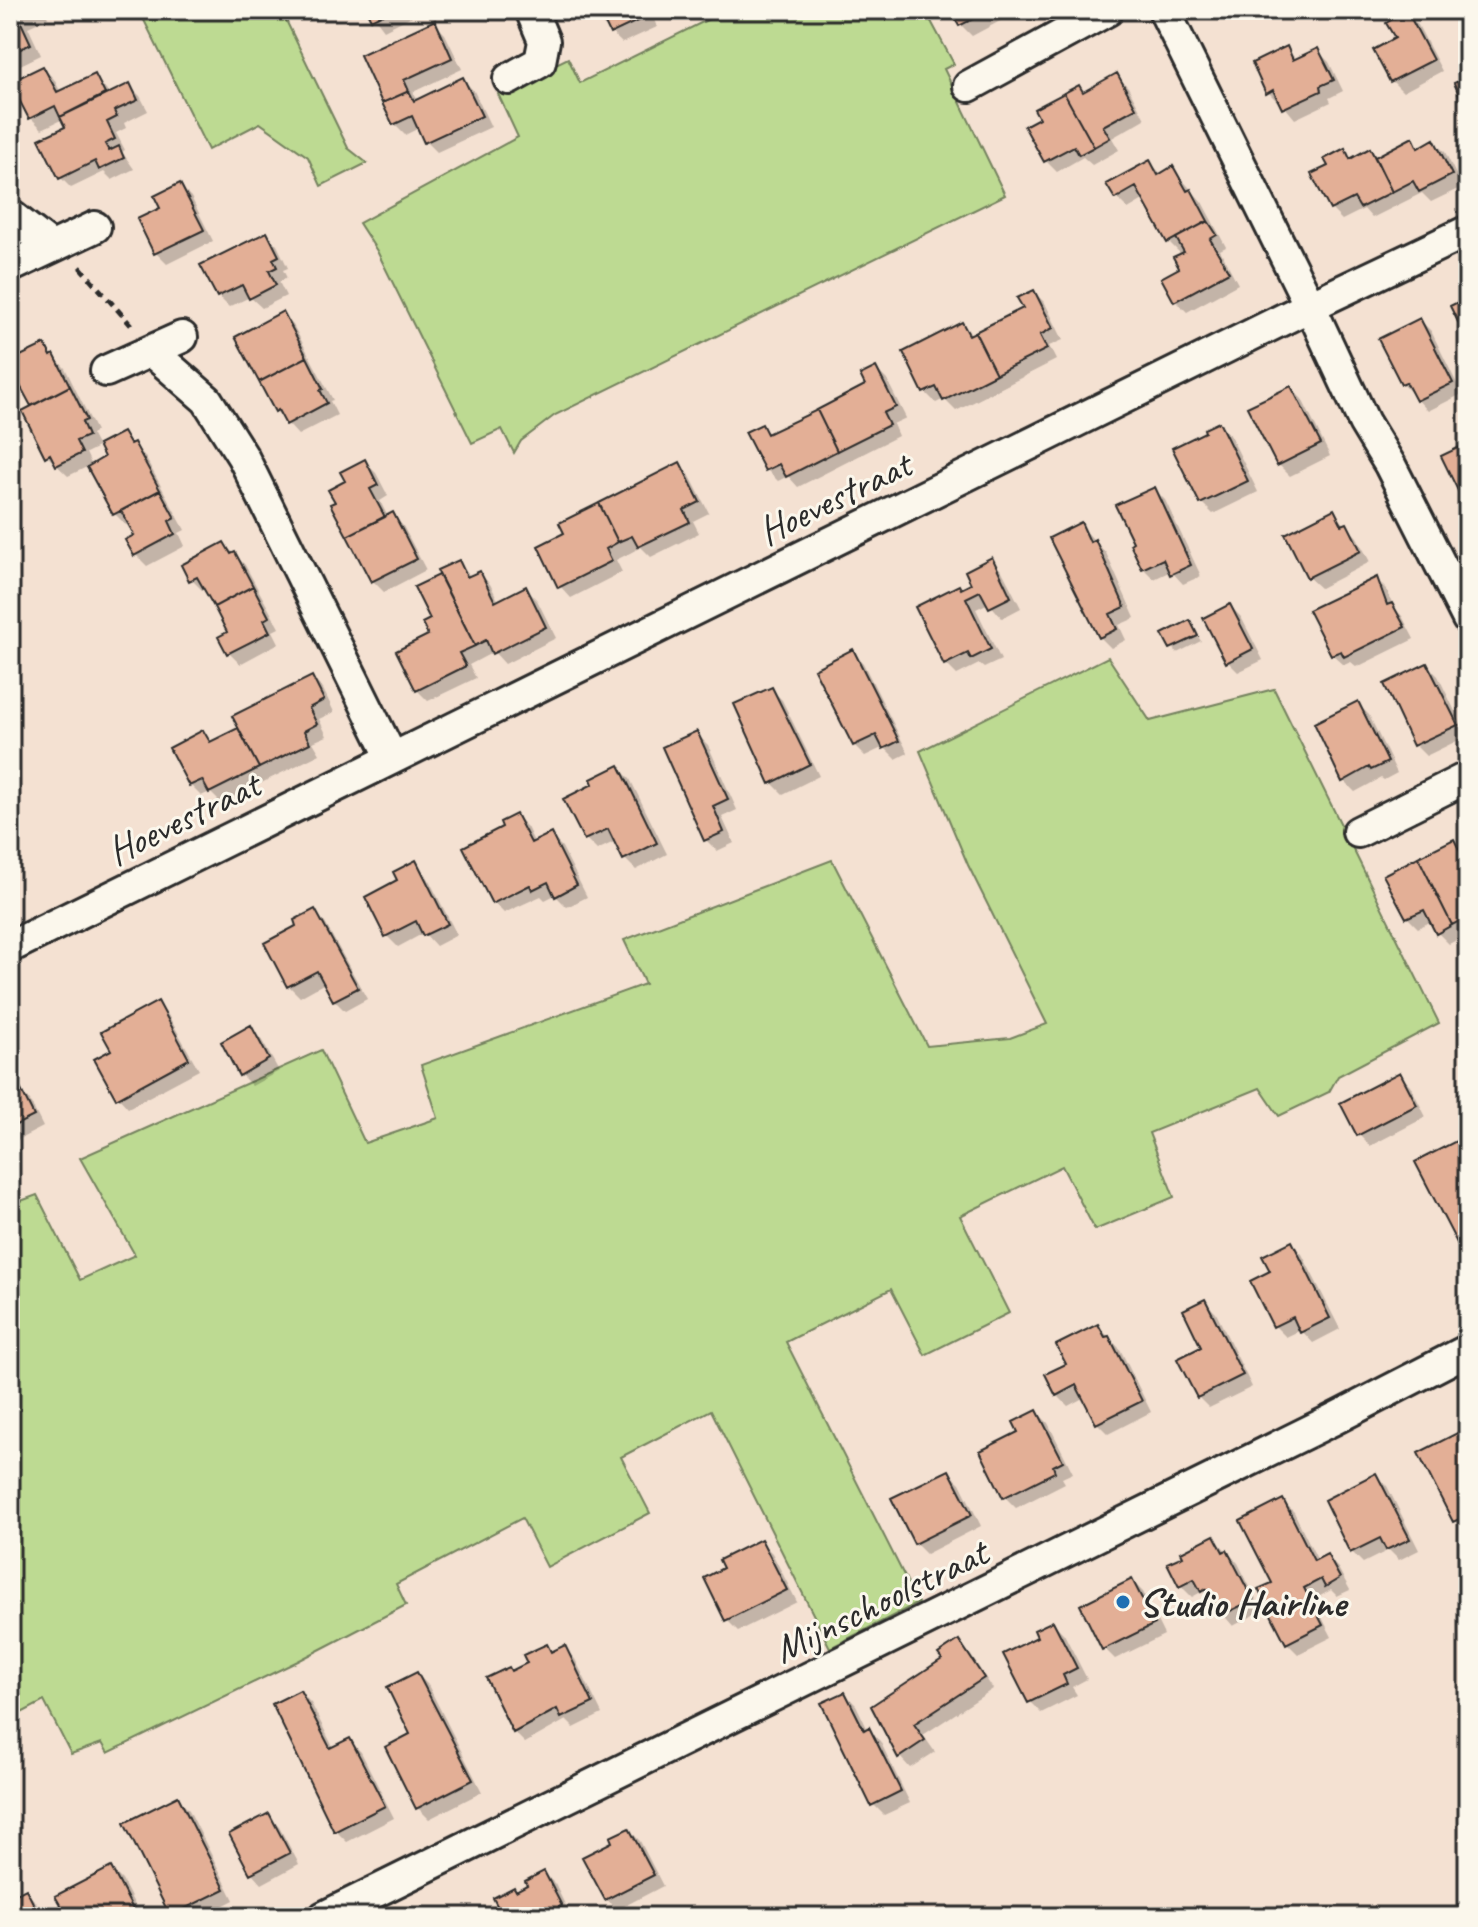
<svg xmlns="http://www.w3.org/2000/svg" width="1478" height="1927" font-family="Caveat,sans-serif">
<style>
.green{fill:#bdda92;stroke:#74825e;stroke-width:2}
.shadow{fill:#0003}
.building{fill:#e3af96;stroke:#2b2b2b;stroke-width:2}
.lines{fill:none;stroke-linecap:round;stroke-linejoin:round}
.minor-casing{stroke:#2b2b2b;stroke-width:36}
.path{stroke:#2b2b2b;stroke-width:5;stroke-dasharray:8 6;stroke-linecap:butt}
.minor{stroke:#fbf7ec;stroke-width:30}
.poi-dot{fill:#1f6fb2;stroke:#fbf7ec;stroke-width:3}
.labels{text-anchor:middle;stroke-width:6;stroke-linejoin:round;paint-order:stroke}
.street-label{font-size:40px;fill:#2b2b2b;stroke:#fbf7ec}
.poi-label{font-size:40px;font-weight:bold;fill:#2b2b2b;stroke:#fbf7ec;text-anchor:start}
</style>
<rect width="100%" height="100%" fill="#f4e1d2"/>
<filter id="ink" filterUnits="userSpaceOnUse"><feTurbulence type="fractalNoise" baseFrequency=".0125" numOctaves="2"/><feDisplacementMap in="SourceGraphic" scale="16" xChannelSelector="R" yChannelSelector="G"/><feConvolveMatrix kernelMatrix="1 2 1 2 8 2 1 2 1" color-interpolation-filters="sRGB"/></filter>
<g filter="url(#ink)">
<!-- green -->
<path class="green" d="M139 10H281L348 148 367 163 321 186 308 157 260 123 208 150Z
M727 10H925L954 64 944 69 1005 195 555 415 521 441 514 453 502 429 472 443 377 251 359 223 518 137 498 94 507 88 568 58 580 83Z
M1108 657 1150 721 1274 689 1439 1023 1338 1076 1329 1092 1279 1116 1260 1088 1149 1133 1174 1197 1095 1230 1062 1166 960 1216 1009 1313 925 1355 891 1289 786 1342 918 1603 830 1648 711 1410 621 1457 650 1513 547 1567 522 1518 396 1584 406 1605 298 1661 108 1753 102 1743 71 1754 44 1701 10 1719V1402L13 1400 10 1395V1205L37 1195 80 1280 135 1255 80 1158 321 1050 365 1143 438 1118 421 1065 645 984 624 940 832 860 927 1046 1010 1038 1047 1024 968 865 920 751Z"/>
<!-- shadow -->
<path class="shadow" d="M10 10H45L48 18 28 27 41 55 12 69Z
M340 10H358L346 16Z
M369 10H424L384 30Z
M593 10H650L657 27 622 43 597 19Z
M953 10H997L1002 20 972 36 961 25Z
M1301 10H1319L1307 17Z
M1407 14 1418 25 1442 71 1403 92 1392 81 1397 39Z
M434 23 445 34 462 69 413 92 418 101 463 80 474 91 491 127 437 152 426 141 419 128 405 135 394 124 362 56Z
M1286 49 1297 60 1318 51 1329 62 1343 91 1329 98 1331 102 1295 119 1281 102 1279 103 1268 92Z
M43 68 54 79 61 93 95 76 110 95 129 85 140 96 148 111 124 123 126 128 116 133 125 150 122 152 134 169 112 180 104 172 71 188 60 177 67 128 63 119 42 129 31 118Z
M1117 76 1128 87 1145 119 1112 138 1119 150 1092 165 1083 157 1057 172 1046 161 1042 119 1078 87 1084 93Z
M1412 140 1421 148 1434 142 1445 152 1462 187 1431 202 1422 193 1372 218 1364 209 1342 220 1331 209 1330 167 1345 151 1353 160 1370 151 1377 158Z
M1150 162 1162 175 1173 169 1202 202 1226 247 1220 250 1238 284 1187 312 1176 301 1182 255 1169 242 1145 199 1128 209 1117 198Z
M180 186 191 197 213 241 167 264 156 253 163 209Z
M266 234 277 245 288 268 283 270 287 278 279 282 286 296 262 308 250 297 229 307 218 296Z
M1034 292 1045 303 1063 340 1049 346 1056 360 956 411 944 399 936 403 925 392 962 325 973 335 1025 309Z
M282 314 293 325 333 400 330 401 337 415 298 435 276 411Z
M1420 320 1431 331 1462 394 1428 411 1402 383Z
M44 346 65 368 96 431 91 434 98 447 86 453 92 466 107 458 123 435 144 455 185 530 179 533 185 546 147 566 136 555 137 536 130 523 126 525 115 514 89 466 68 476 47 456 33 407 25 392 21 394 10 383V363Z
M876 369 887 380 906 418 893 424 898 436 798 487 788 476 778 481 767 470 761 426 770 435 868 386Z
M1291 388 1302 399 1330 456 1290 476 1279 465Z
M1219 424 1230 435 1258 492 1213 514 1202 503 1175 448 1208 433Z
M365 462 376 473 388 496 380 501 388 517 392 515 403 526 426 570 384 592 373 581 338 503 348 482Z
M679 465 690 476 709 513 693 521 699 533 651 557 641 547 630 553 616 560 622 572 571 598 560 586Z
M1154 489 1165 500 1201 576 1183 584 1171 571 1154 579 1143 568Z
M1333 512 1357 537 1370 562 1320 588 1308 577Z
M1080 525 1106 553 1135 618 1119 625 1126 640 1111 648 1100 637Z
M224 544 245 565 279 628 273 631 279 643 240 664 229 653 230 633 206 589 202 590 191 579Z
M991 560 1002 571 1021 608 1002 618 989 603 976 609 1001 660 984 668 979 664 957 675 946 664 917 608 974 585Z
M458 562 471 577 479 573 490 584 499 602 526 589 537 600 556 638 505 664 494 652 486 656 469 665 476 678 428 701 417 690 433 620 417 588 442 576Z
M1376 579 1387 590 1394 608 1402 616 1414 639 1357 667 1351 662 1344 665 1332 654Z
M1230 606 1241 617 1263 660 1238 672 1227 661Z
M1189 623 1201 641 1177 653 1165 635Z
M852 652 863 663 908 753 896 759 884 747 865 756 854 745Z
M1427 665 1438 676 1467 736 1426 756 1415 745 1387 685Z
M312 678 323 689 334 712 319 719 327 736 313 742 320 754 221 803 210 792 201 796 190 785 203 733 213 743 241 729Z
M771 689 782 700 819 776 783 794 772 783Z
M1358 704 1369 715 1397 773 1384 780 1381 778 1355 792 1344 781 1316 724Z
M697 734 708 745 737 810 722 817 734 843 717 851 706 840Z
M619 768 630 779 667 854 636 870 625 859 616 841 597 850 586 839 596 785Z
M516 816 527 827 535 844 551 836 562 847 587 897 567 907 555 895 545 900 541 896 504 913 493 902 505 828Z
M1454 842 1468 860V934L1449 944 1438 933 1432 921 1418 928 1407 917Z
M415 863 426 874 457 935 436 946 424 933 398 947 387 936 400 881Z
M314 912 325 923 367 999 345 1011 334 1000 325 983 300 997 289 986 299 927Z
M157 1004 168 1015 199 1070 128 1108 118 1097 113 1051Z
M250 1028 261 1039 279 1071 252 1086 241 1075Z
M1399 1074 1410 1085 1426 1117 1370 1146 1359 1135Z
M10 1082 15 1092 19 1090 30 1101 43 1127 10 1144Z
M1466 1138 1468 1140V1253L1460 1244Z
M1291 1243 1302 1254 1340 1329 1313 1343 1301 1330 1286 1337 1275 1326 1272 1272Z
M1205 1302 1216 1313 1252 1387 1209 1408 1198 1397 1204 1348Z
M1098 1326 1120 1349 1151 1412 1108 1434 1097 1423 1085 1397 1068 1406 1057 1395 1068 1365Z
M1037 1412 1048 1423 1073 1473 1062 1478 1065 1483 1016 1508 1005 1497Z
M1466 1431 1468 1531 1466 1532 1455 1521Z
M948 1472 960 1483 981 1526 926 1554 915 1543Z
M1376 1476 1387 1486 1419 1550 1399 1560 1389 1550 1363 1563 1352 1552Z
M1283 1501 1294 1512 1318 1561 1327 1557 1338 1568 1350 1590 1337 1596 1331 1590 1313 1600 1332 1637 1298 1654 1287 1643 1275 1584Z
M1214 1538 1238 1563 1262 1611 1233 1626 1203 1591 1192 1597 1181 1586Z
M761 1542 772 1553 797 1602 738 1631 727 1620 707 1578 725 1569Z
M1132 1581 1143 1592 1164 1635 1115 1659 1104 1648Z
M1053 1623 1064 1634 1087 1679 1072 1687 1077 1695 1041 1713 1030 1702 1040 1637Z
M959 1643 970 1654 993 1689 923 1735 935 1752 910 1768 900 1757 874 1706 945 1660Z
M546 1646 553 1653 564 1648 575 1659 602 1714 574 1728 566 1720 525 1743 514 1732 512 1673 530 1664Z
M417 1674 428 1685 482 1792 429 1819 418 1808 413 1735Z
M300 1692 311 1703 334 1749 350 1741 361 1752 394 1818 347 1842 336 1831Z
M845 1694 856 1705 868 1730 880 1741 910 1803 884 1815 873 1804Z
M178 1799 189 1810 234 1900 201 1917 172 1915 127 1824Z
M268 1816 279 1827 299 1864 262 1884 252 1873Z
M629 1830 640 1841 663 1886 617 1910 606 1899 614 1842Z
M111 1869 122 1880 141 1917H69Z
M544 1873 555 1884 571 1917H506L517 1892 530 1886Z
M25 1891 36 1902 44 1917H10V1899Z"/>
<!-- building -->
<path class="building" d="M10 10H30L18 16 31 44 10 54Z
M366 10H391L371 20Z
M591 10H645L648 16 610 34 602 17 595 20Z
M950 10H991L959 26Z
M1407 11 1433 60 1390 82 1373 50 1395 38 1386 23Z
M435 20 452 58 404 80 409 91 382 103 360 55Z
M1287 46 1293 60 1318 48 1334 80 1320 86 1321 91 1282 109 1273 90 1266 94 1252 63Z
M43 66 57 92 95 74 105 94 60 117 55 106 29 119 10 82Z
M1117 73 1136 108 1103 126 1110 138 1094 147 1064 93 1079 85 1083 92Z
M463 77 482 116 424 143 412 116 393 125 382 103 409 91 414 101Z
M1468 77V115L1454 83Z
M130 83 138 100 114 111 117 117 107 122 115 139 105 144 109 151 119 146 124 158 99 170 95 161 59 179 39 139 65 127 60 117Z
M1064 93 1094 147 1079 155 1074 146 1044 162 1024 126 1039 118 1034 109Z
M1413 137 1418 148 1434 139 1452 175 1419 192 1413 181 1392 192 1375 157Z
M1345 148 1350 159 1370 148 1392 192 1360 208 1354 198 1330 210 1311 174 1328 166 1324 159Z
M1150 160 1158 175 1173 166 1187 191 1191 189 1208 221 1167 243 1136 187 1115 199 1106 184Z
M180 183 204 230 154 254 137 219 160 208 154 196Z
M1208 221 1217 235 1210 239 1229 272 1174 302 1161 278 1179 268 1173 257 1184 252 1176 238Z
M267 232 279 256 273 259 277 267 269 271 276 285 249 299 242 285 217 297 200 265Z
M1034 290 1053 328 1040 335 1047 349 996 374 975 332 1023 308 1017 298Z
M1468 297V342L1450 306Z
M283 311 307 357 259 382 235 337Z
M1420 318 1453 383 1416 401 1406 382 1401 384 1378 339Z
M962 322 969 335 975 332 996 374 943 401 936 387 923 393 903 352Z
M45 344 51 356 54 354 70 386 31 406 17 380 10 383V361Z
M307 357 323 389 320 390 327 403 286 425 278 410 275 412 259 382Z
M876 367 896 407 883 413 889 425 837 451 817 410 865 385 860 375Z
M70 386 87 420 82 422 88 436 76 441 82 453 56 466 50 454 45 457 22 411Z
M1291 386 1321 444 1277 466 1247 407Z
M817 410 837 451 786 477 779 464 765 471 745 432 762 424 767 434Z
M1219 422 1248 481 1200 504 1172 448 1205 432 1204 429Z
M123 432 130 444 134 442 160 490 113 515 87 467 104 457 98 445Z
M1468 443V496L1462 499 1441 456Z
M365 459 378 485 370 489 385 517 347 536 330 504 335 502 328 490 345 481 340 472Z
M680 462 700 502 684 510 690 522 638 547 632 536 618 542 599 503Z
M1155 487 1191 565 1170 575 1163 559 1142 569 1130 544 1133 542 1115 505Z
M160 490 175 518 169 521 175 534 134 556 125 540 134 535 121 511Z
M599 503 618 542 606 549 612 561 558 588 538 546 564 533 559 523Z
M1334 509 1342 525 1347 523 1361 551 1307 578 1285 534Z
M393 512 417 559 371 582 347 536Z
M1081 522 1090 542 1095 539 1125 607 1110 614 1117 629 1099 638 1049 538Z
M224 542 231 554 235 552 253 586 214 607 197 577 189 581 181 565Z
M992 557 1011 597 989 608 980 591 966 598 991 649 971 659 968 653 944 665 915 607 959 585 961 589 971 584 965 571Z
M459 560 467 577 480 571 495 602 526 586 546 627 492 654 486 640 475 646 437 570Z
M439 575 475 646 459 653 466 666 416 691 396 651 428 635 422 623 430 619 414 587Z
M1377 577 1387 605 1392 603 1405 627 1344 657 1341 651 1331 655 1308 610Z
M253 586 269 617 264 620 270 632 227 654 218 637 227 632 214 607Z
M1230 604 1253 649 1226 663 1203 618Z
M1190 620 1198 636 1170 649 1162 634Z
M853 649 899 741 883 749 876 735 853 746 814 669Z
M1427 663 1458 725 1413 746 1384 684Z
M312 676 324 700 309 708 317 724 304 731 310 743 259 768 232 716Z
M772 687 810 764 770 784 734 704Z
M1358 701 1388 762 1371 770 1369 767 1342 782 1314 723Z
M238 728 259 768 209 793 202 780 189 786 169 748 203 730 210 742Z
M697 731 728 799 713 806 724 832 704 841 662 747Z
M619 765 657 843 623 860 608 829 584 840 563 799 593 784 591 779Z
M516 814 531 843 551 833 577 885 555 897 548 882 532 890 530 885 492 904 463 847 502 827 500 822Z
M1454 839 1468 868V917L1452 925 1418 857Z
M1418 857 1452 925 1436 934 1424 910 1406 918 1383 875Z
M416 860 448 924 423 936 416 921 385 937 365 897 397 880 393 872Z
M315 909 358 988 333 1001 317 971 287 987 264 943 296 926 294 920Z
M158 1001 189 1059 116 1099 94 1059 111 1050 101 1032Z
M251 1025 269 1059 239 1076 221 1042Z
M1400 1072 1417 1105 1357 1136 1340 1103Z
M20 1088 34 1116 10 1128V1090L11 1092Z
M1466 1136 1468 1240 1458 1245 1415 1162Z
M1292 1241 1330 1318 1300 1333 1293 1317 1273 1327 1250 1281 1270 1271 1262 1256Z
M1205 1299 1243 1375 1197 1398 1177 1359 1201 1347 1183 1310Z
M1098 1324 1105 1337 1109 1336 1142 1401 1096 1424 1076 1385 1056 1396 1045 1374 1066 1364 1056 1345Z
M1037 1410 1063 1461 1053 1466 1055 1472 1003 1498 980 1451 1018 1432 1013 1422Z
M1467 1428 1468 1515 1453 1522 1418 1453Z
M949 1470 972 1515 914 1544 891 1498Z
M1376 1473 1410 1539 1386 1550 1380 1538 1350 1553 1324 1500Z
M1283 1499 1314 1561 1327 1554 1340 1578 1325 1587 1321 1579 1304 1588 1323 1625 1286 1644 1258 1589 1272 1583 1240 1521Z
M1214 1535 1223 1552 1227 1550 1253 1600 1220 1616 1206 1589 1201 1592 1194 1579 1179 1587 1167 1563 1183 1556 1181 1552Z
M761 1539 787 1590 725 1621 704 1578 723 1568 719 1560Z
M1132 1579 1155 1624 1102 1650 1080 1605Z
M1053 1621 1077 1668 1063 1675 1067 1684 1028 1703 1003 1654 1037 1637 1034 1630Z
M959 1640 984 1678 914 1724 925 1740 898 1758 871 1706 942 1659 938 1654Z
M547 1644 551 1652 565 1645 593 1703 561 1718 557 1709 513 1733 486 1678 509 1667 511 1671 527 1663 523 1655Z
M417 1672 473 1780 416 1809 385 1747 410 1734 387 1687Z
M300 1690 330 1748 350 1738 385 1806 334 1832 272 1704Z
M845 1692 864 1730 869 1727 901 1791 871 1806 821 1703Z
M178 1796 225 1889 170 1916 124 1823Z
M269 1813 290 1853 250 1874 229 1834Z
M629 1828 654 1875 605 1900 582 1857 612 1842 610 1837Z
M111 1867 137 1917H67L55 1896Z
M544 1871 562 1906 541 1917H503L493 1898 514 1887 516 1891 527 1885 525 1881Z
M26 1889 40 1917H10V1897Z
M467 1910 471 1917H452Z"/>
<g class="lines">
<defs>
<path id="minor" d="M1164 10 1310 306 1364 422 1390 465 1468 619
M509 79 540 62 544 41 531 10
M969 86 1108 10
M10 215 50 246
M12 266 95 227
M151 351 207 400 243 457 392 758
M106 371 182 337
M1358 832 1468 777
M10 947 1310 306 1468 231
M324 1917 1332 1420 1468 1350"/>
</defs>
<!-- minor casing -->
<use href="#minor" class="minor-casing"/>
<!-- path -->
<path class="path" d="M80 267 131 325"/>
<!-- minor -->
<use href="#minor" class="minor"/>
</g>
</g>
<!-- markers -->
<circle class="poi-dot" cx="1123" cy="1602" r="8"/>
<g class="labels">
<!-- street labels -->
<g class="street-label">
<text transform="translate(834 497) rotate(-26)" y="14">Hoevestraat</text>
<text transform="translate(183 817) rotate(-26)" y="14">Hoevestraat</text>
<text transform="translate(880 1600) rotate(-26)" y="14">Mijnschoolstraat</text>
</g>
<!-- poi labels -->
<g class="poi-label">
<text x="1139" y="1616">Studio Hairline</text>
</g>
</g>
<!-- margin -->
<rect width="1478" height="1927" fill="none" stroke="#fbf7ec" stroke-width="40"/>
<rect x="20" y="20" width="1438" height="1887" fill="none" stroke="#2b2b2b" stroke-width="3" filter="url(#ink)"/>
</svg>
